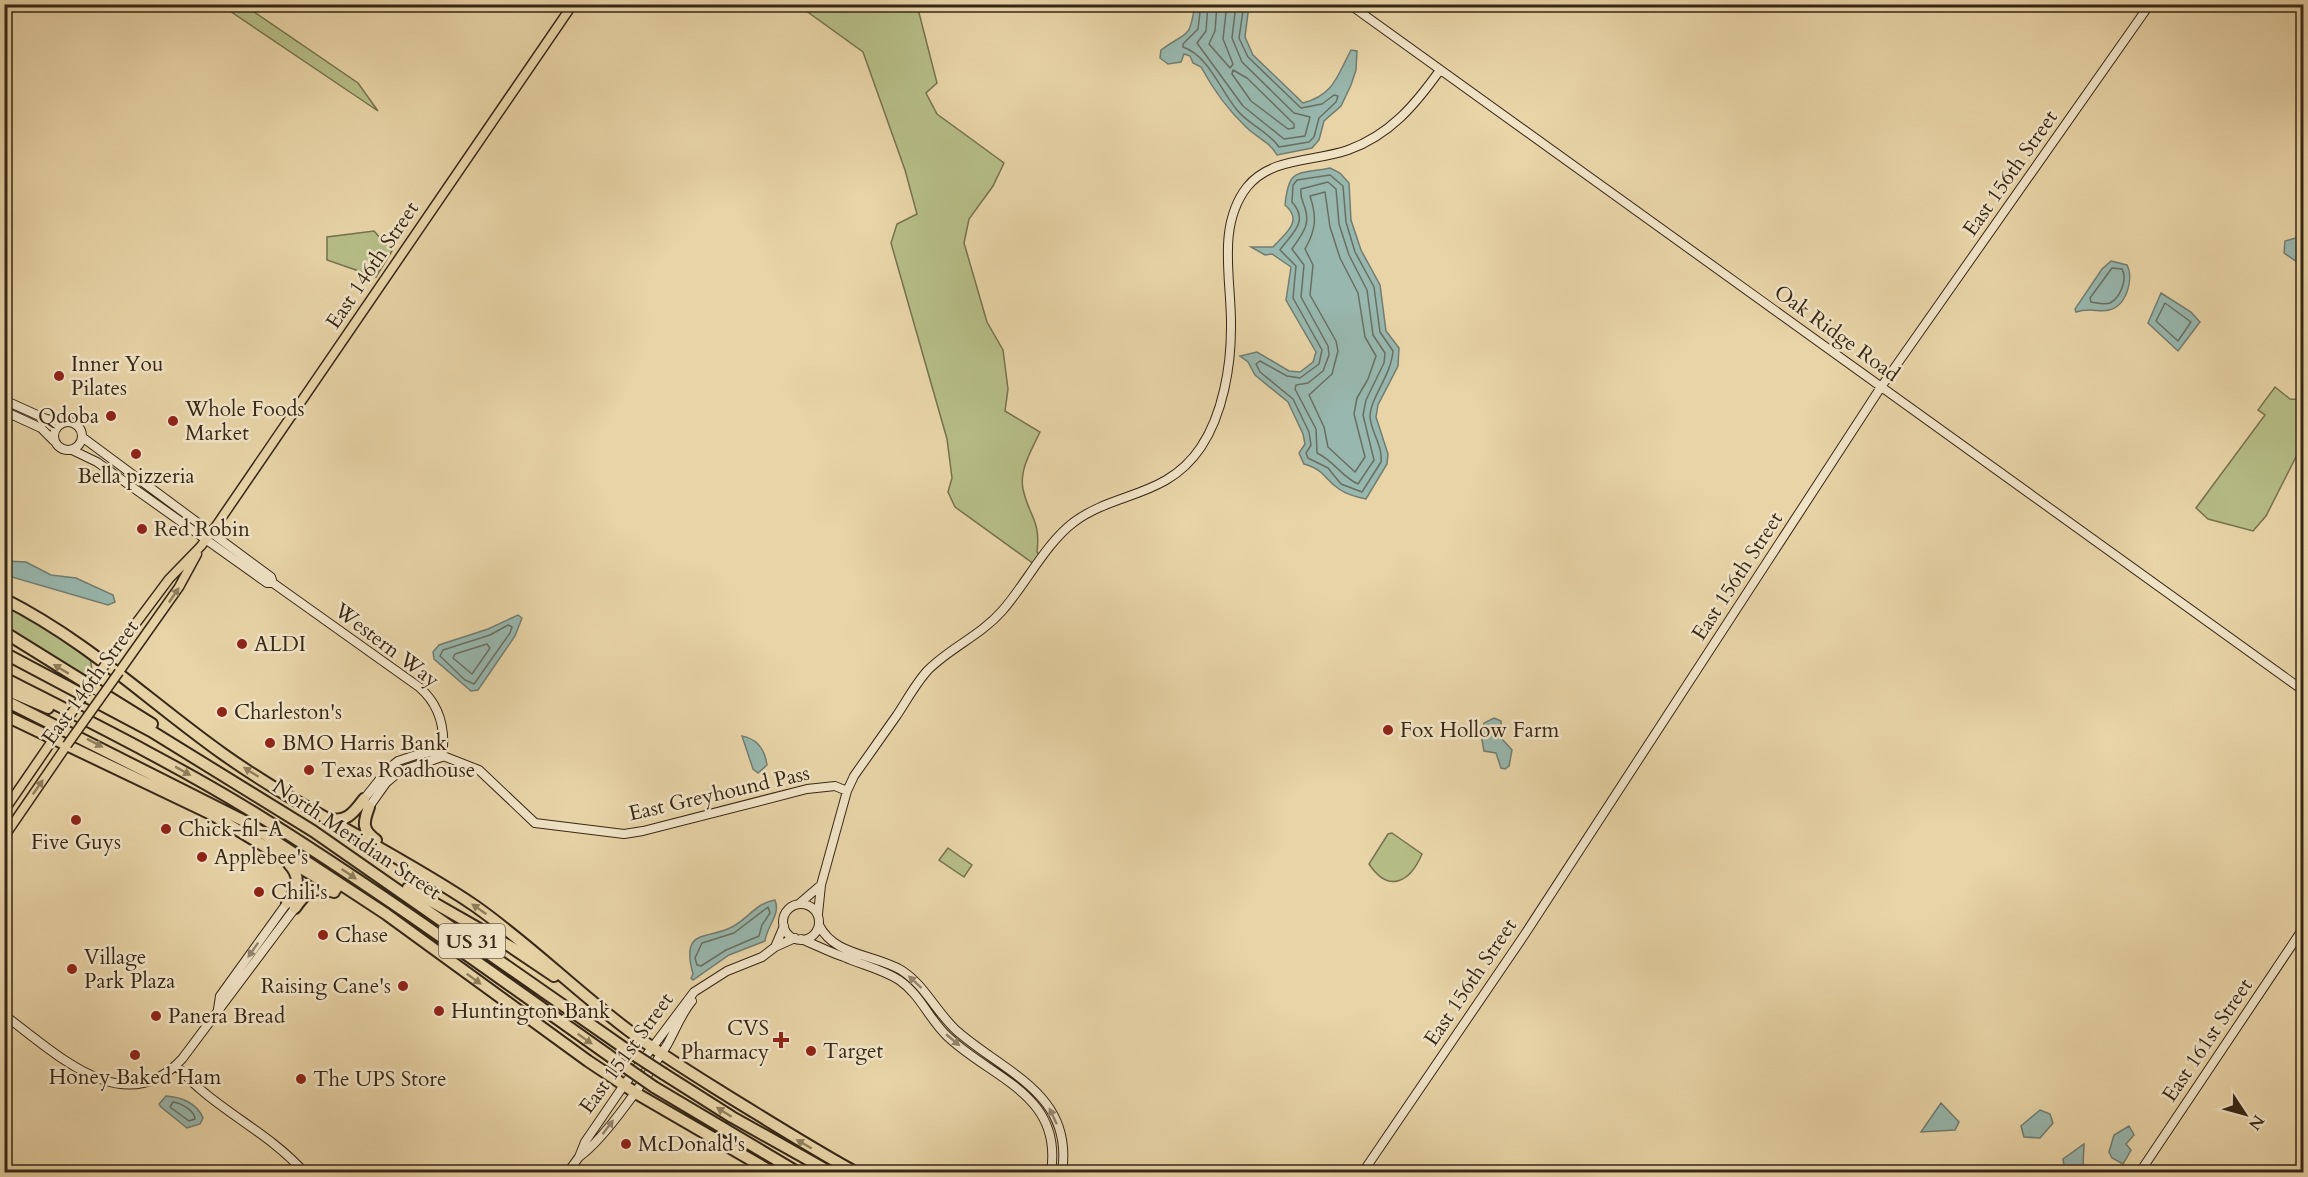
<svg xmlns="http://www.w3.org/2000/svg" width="2308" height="1177" font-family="Cardo,serif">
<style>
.green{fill:#b6bd87;stroke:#76724e;stroke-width:1.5}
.water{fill:#98b7ae;stroke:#717d71;stroke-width:1.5}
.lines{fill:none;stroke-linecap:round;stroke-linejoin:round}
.shore{stroke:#686f62;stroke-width:1.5}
.secondary-casing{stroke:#372716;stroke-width:10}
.primary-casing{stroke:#372716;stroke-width:11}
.highway-casing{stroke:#372716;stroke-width:14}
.secondary{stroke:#f0e3c6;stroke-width:8}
.primary{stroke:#e8d4a7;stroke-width:8}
.highway{stroke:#e8d4a7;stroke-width:10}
.primary-bridge-casing{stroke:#372716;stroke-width:11;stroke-linecap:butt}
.highway-bridge-casing{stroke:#372716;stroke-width:14;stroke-linecap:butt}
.primary-bridge{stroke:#e8d4a7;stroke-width:8}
.highway-bridge{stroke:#e8d4a7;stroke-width:10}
.oneway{fill:#907e5e}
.oneway2{fill:#94856e}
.poi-dot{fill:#8f2418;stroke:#f0e3c6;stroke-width:2}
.labels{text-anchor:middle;stroke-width:5;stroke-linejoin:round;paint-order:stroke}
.shield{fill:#f0e3c6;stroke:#6e5f4b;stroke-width:1.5}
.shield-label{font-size:20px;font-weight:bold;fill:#372716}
.street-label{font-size:21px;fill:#372716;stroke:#f0e3c6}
.poi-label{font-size:21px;fill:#372716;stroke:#f0e3c6;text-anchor:start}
</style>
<rect width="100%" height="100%" fill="#e8d4a7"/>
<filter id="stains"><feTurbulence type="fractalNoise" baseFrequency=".00333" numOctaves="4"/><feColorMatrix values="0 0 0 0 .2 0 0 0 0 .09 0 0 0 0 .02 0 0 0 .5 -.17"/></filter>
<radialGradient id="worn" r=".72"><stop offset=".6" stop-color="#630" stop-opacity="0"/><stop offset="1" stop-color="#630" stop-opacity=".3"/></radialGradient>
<!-- green -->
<path class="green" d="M221 5H244L358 83 378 111Z
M798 5H917L937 83 926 93 937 114 1004 163 993 186 969 219 964 243 987 322 1003 350 1008 389 1005 411 1040 432C1032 449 1019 470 1023 489 1029 517 1041 520 1037 552L1041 557 1034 564 955 507 948 492 952 478 947 439 891 243 897 224 917 214 905 170 863 52Z
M374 231 392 251 376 277 327 260V237Z
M2275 387 2290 399 2303 400V443L2266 516 2253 531 2208 519 2196 508 2265 415 2258 410Z
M4 603 50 627 90 657 92 670 86 679 5 627Z
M1392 833 1422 854C1410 882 1389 894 1369 864L1388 834Z
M948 848 972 865 964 877 939 860Z"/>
<!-- water -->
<path class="water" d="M1195 5H1249L1245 37 1253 55 1303 103C1334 95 1337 76 1351 50L1357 51 1356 70 1351 85 1341 106 1324 121 1319 140 1312 148 1277 155C1269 141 1257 138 1246 127 1228 110 1213 89 1201 67L1193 63 1190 56 1184 54 1181 62 1168 64 1160 58 1161 50C1188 30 1189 41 1195 5Z
M1330 168 1340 173 1349 183 1351 220 1361 250 1380 285 1386 331 1399 348 1398 366 1378 405 1376 417 1388 454 1387 464 1366 499C1356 497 1347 495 1339 489 1324 479 1325 470 1304 464L1299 453 1305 444 1303 434 1288 402 1255 375 1248 362 1240 356 1257 352 1289 371 1300 372 1313 362 1316 352 1286 300 1291 267 1272 254 1265 255 1251 247H1273C1285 234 1304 221 1285 205 1289 167 1296 175 1330 168Z
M2303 236H2304L2303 266 2284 253 2285 241Z
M2111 261 2127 265C2134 278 2127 306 2109 310 2099 313 2092 307 2076 312L2075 309 2102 269Z
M2161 293 2191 312 2200 322 2178 351 2148 323Z
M5 561 26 562 51 575 76 578 113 595 115 602 108 605 5 575Z
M518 615 522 618 515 636 478 690 471 691 434 659 433 652 439 645 488 629Z
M1494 718 1501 721 1502 739 1512 750 1509 766 1505 769 1501 768 1496 753 1484 751 1481 734 1484 723Z
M742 736C758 739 765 750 767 765L758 773 753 769Z
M775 900C781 915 767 925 765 941L729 955 693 980 691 978 693 974C680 927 708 940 732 927 749 918 756 903 775 900Z
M166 1096C181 1097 197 1103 203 1118L200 1124 187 1128 161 1107 159 1104Z
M1941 1103 1959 1122 1955 1130 1921 1132Z
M2040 1110 2050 1114 2053 1123 2040 1138 2024 1137 2021 1126Z
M2129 1126 2134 1135 2126 1144 2131 1150 2123 1164 2112 1158 2109 1152 2114 1135Z
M2084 1144 2083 1166 2094 1172H2065L2063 1159Z"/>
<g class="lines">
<!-- shore -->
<path class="shore" d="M1201 4 1198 29 1183 44V47C1209 56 1220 90 1237 110 1249 125 1269 132 1279 147L1309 142 1314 137 1319 118 1336 102 1338 96 1334 95 1322 104 1301 108 1248 57 1239 38 1244 4
M1208 4 1206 31 1197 43 1243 106 1284 139 1305 136 1310 117 1294 113 1242 62 1232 38 1236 4
M1217 4 1215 31 1209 44 1230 68 1233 64 1223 39 1227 4
M1233 70 1247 78 1294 124V128L1288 129 1251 101 1232 74Z
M1330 175 1343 186 1346 222 1355 252 1374 287 1380 332 1393 351C1391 376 1370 398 1370 417 1371 432 1383 446 1381 462L1362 492 1341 484 1328 468 1308 458 1306 453 1311 445 1309 432 1293 399 1260 372 1256 364 1260 361 1287 376 1300 378 1319 364 1322 350 1293 298 1296 266 1280 250C1291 234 1310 222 1292 202L1293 185 1297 180Z
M1328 182 1336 189 1339 224 1349 255 1367 290 1373 335 1385 353 1384 363 1366 400 1363 415 1374 460 1358 484C1342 477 1334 461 1317 453L1316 429 1295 389 1296 385 1308 383 1323 371 1329 355 1328 346 1301 297 1304 265 1292 249C1301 235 1311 226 1305 208 1302 199 1300 198 1301 189Z
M1325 192 1330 227 1340 258 1358 293 1365 337 1376 356 1368 379 1357 398 1354 414 1365 457 1355 472 1328 447 1324 427 1309 395 1332 374 1338 351 1336 341 1310 295 1313 265 1305 249C1316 230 1317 217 1310 196Z
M2112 268 2122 269C2128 279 2120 298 2110 303 2105 305 2097 303 2091 302L2090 298Z
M2165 303 2191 322 2178 341 2156 321Z
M508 625 512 627 510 633 474 684 465 680 440 656 443 650 490 635Z
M487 644 490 648 472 674 453 658 455 654Z
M768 907 770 913 762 925 759 936 726 950 701 966 697 965 695 958 702 943 734 933Z
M173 1102C181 1103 195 1111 195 1119L189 1121 170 1107Z"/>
<defs>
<path id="secondary" d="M1349 4 2304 691
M4 400 46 419 63 422
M4 411 41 428 54 441
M54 436a14 14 0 1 1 28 0a14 14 0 1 1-28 0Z
M82 437 271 577 273 583 419 687C440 705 446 730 442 757
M72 450 97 462 267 583H273
M364 799 388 769 398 761 419 754 433 752 479 770 535 823 624 834 643 831 807 789 835 786 847 791 854 776C868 756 883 735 897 715 907 700 916 683 928 670 951 647 980 636 1002 611 1026 584 1045 544 1074 522 1116 491 1167 498 1201 447 1223 414 1231 366 1231 328 1232 281 1216 227 1247 187 1271 157 1314 162 1348 150 1390 135 1415 105 1440 70
M369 807 386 783 400 771 442 757
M800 903 821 885
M783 922a18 18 0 1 1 36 0a18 18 0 1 1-36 0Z
M818 914 821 885 847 791
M819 925C834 956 874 954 901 970 925 985 936 1012 957 1031 1005 1073 1074 1094 1062 1172
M801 939C816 945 829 952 844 957 862 965 882 969 899 980 920 994 929 1019 947 1036 992 1079 1063 1094 1051 1172
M775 947 784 926
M218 1009 220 996 287 903
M4 1015C54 1051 123 1123 182 1059L295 908
M176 1065C213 1109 267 1130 304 1172
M579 1157C606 1138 648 1075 667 1045 675 1031 681 1014 692 1001
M568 1172 579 1157 585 1142 624 1085 694 992 727 971 762 957 775 947 795 938
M1363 1172 1525 934 1881 387 2150 4
M2140 1172 2304 927"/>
<path id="primary" d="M107 662 169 579 201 546 216 526 573 4
M119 672 179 587 197 554
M4 811 54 738
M4 837 67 745"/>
<path id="highway" d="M4 599C89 642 147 700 223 754 303 811 394 851 475 906 529 944 575 990 628 1030 661 1055 696 1076 731 1098 772 1123 813 1149 855 1172
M4 632 152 724
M4 653 151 731 313 831 630 1052
M4 678C88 721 173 763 253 812 379 890 499 978 621 1064
M4 689 48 708
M4 700 246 822 386 914 588 1061 639 1095 772 1172
M4 715 211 814 336 889
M369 807C363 823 362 830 376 840
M329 818C346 824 354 812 364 799
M408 888 511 947 554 976
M287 903C297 889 302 878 289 864
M295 908C306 892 314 885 334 892
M664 1074 732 1117 830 1172
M654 1087 797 1172"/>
</defs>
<!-- secondary casing -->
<use href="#secondary" class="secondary-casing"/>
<!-- primary casing -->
<use href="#primary" class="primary-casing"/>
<!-- highway casing -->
<use href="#highway" class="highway-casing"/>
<!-- secondary -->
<use href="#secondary" class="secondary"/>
<!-- primary -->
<use href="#primary" class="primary"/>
<!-- highway -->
<use href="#highway" class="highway"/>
<defs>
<path id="primary-bridge" d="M54 738 107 662
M67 745 119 672"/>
<path id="highway-bridge" d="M630 1052 664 1074
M621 1064 654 1087"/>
</defs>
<!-- primary-bridge casing -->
<use href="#primary-bridge" class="primary-bridge-casing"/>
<!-- highway-bridge casing -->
<use href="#highway-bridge" class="highway-bridge-casing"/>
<!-- primary-bridge -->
<use href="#primary-bridge" class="primary-bridge"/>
<!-- highway-bridge -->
<use href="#highway-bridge" class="highway-bridge"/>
</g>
<!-- one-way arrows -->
<defs><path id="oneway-solid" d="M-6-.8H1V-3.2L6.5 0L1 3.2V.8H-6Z" transform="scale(1.5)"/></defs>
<g class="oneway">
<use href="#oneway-solid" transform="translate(174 595) rotate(-56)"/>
<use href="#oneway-solid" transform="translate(61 669) rotate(-149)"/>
<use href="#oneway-solid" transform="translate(95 743) rotate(27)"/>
<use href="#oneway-solid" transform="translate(183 771) rotate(29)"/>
<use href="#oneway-solid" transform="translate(251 772) rotate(-148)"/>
<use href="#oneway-solid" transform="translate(38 787) rotate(-55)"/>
<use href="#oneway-solid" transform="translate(349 874) rotate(34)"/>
<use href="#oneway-solid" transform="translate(479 909) rotate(-145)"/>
<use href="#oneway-solid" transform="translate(474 979) rotate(36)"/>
<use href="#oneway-solid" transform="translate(585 1039) rotate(35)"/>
<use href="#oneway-solid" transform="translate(724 1112) rotate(-148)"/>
<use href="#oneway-solid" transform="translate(804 1144) rotate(-150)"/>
</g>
<g class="oneway2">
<use href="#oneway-solid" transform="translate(253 950) rotate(125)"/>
<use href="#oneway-solid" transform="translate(915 982) rotate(-137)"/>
<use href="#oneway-solid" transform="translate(953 1040) rotate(40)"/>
<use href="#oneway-solid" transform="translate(1053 1116) rotate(-115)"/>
<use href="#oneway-solid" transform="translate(608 1127) rotate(-53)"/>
</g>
<!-- markers -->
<g class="poi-dot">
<circle cx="59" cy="376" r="6"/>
<circle cx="111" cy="416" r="6"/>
<circle cx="173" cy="421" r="6"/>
<circle cx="136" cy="454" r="6"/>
<circle cx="142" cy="529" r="6"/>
<circle cx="242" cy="644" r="6"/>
<circle cx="222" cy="712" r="6"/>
<circle cx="1388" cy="730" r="6"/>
<circle cx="270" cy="743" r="6"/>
<circle cx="309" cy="770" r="6"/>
<circle cx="76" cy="820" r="6"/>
<circle cx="166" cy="829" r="6"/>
<circle cx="202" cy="857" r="6"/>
<circle cx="259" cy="892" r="6"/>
<circle cx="323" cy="935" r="6"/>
<circle cx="72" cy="969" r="6"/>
<circle cx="403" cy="986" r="6"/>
<circle cx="439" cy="1011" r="6"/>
<circle cx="156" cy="1016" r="6"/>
<path d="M778 1031h6v6h6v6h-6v6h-6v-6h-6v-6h6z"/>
<circle cx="811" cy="1051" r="6"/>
<circle cx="135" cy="1055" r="6"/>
<circle cx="301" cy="1079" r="6"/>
<circle cx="626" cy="1144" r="6"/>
</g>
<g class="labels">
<!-- shield labels -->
<rect class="shield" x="439" y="924" width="66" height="34" rx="4.5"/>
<g class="shield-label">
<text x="472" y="948">US 31</text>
</g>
<!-- street labels -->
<g class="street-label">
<text transform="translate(2010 173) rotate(-55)" y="7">East 156th Street</text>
<text transform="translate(372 265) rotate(-56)" y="7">East 146th Street</text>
<text transform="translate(1837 333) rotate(36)" y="7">Oak Ridge Road</text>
<text transform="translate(1737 576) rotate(-57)" y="7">East 156th Street</text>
<text transform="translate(387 645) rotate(37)" y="7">Western Way</text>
<text transform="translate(90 682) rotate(-54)" y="7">East 146th Street</text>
<text transform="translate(719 793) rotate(-13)" y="7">East Greyhound Pass</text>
<text transform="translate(357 839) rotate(34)" y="7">North Meridian Street</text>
<text transform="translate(1470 982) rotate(-56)" y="7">East 156th Street</text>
<text transform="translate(2207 1040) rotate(-56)" y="7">East 161st Street</text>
<text transform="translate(626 1053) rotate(-54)" y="7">East 151st Street</text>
</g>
<!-- poi labels -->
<g class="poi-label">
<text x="71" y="371">Inner You<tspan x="71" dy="24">Pilates</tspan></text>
<text x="185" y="416">Whole Foods<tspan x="185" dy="24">Market</tspan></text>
<text x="99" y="423" text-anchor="end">Qdoba</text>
<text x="136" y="483" text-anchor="middle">Bella pizzeria</text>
<text x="154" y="536">Red Robin</text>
<text x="254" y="651">ALDI</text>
<text x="234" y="719">Charleston's</text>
<text x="1400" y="737">Fox Hollow Farm</text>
<text x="282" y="750">BMO Harris Bank</text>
<text x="321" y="777">Texas Roadhouse</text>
<text x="178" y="836">Chick-fil-A</text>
<text x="76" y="849" text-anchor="middle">Five Guys</text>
<text x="214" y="864">Applebee's</text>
<text x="271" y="899">Chili's</text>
<text x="335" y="942">Chase</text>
<text x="84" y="964">Village<tspan x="84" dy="24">Park Plaza</tspan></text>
<text x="391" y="993" text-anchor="end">Raising Cane's</text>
<text x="451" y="1018">Huntington Bank</text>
<text x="168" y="1023">Panera Bread</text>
<text x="769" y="1035" text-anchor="end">CVS<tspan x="769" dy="24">Pharmacy</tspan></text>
<text x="823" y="1058">Target</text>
<text x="135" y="1084" text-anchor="middle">Honey Baked Ham</text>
<text x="313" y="1086">The UPS Store</text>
<text x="638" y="1151">McDonald's</text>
</g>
</g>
<!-- margin -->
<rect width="2308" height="1177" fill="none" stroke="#e8d4a7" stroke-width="24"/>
<rect x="6" y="6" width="2296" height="1165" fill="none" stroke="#372716" stroke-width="3"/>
<rect x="12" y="12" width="2284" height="1153" fill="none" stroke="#372716" stroke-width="1.5"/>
<!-- north arrow -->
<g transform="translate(2245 1114) rotate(126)" stroke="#f0e3c6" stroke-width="4.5" paint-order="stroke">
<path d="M0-4.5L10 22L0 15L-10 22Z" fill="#372716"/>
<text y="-9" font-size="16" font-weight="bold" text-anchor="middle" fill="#372716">N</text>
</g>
<rect width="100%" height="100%" filter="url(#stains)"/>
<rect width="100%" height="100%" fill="url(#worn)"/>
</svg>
